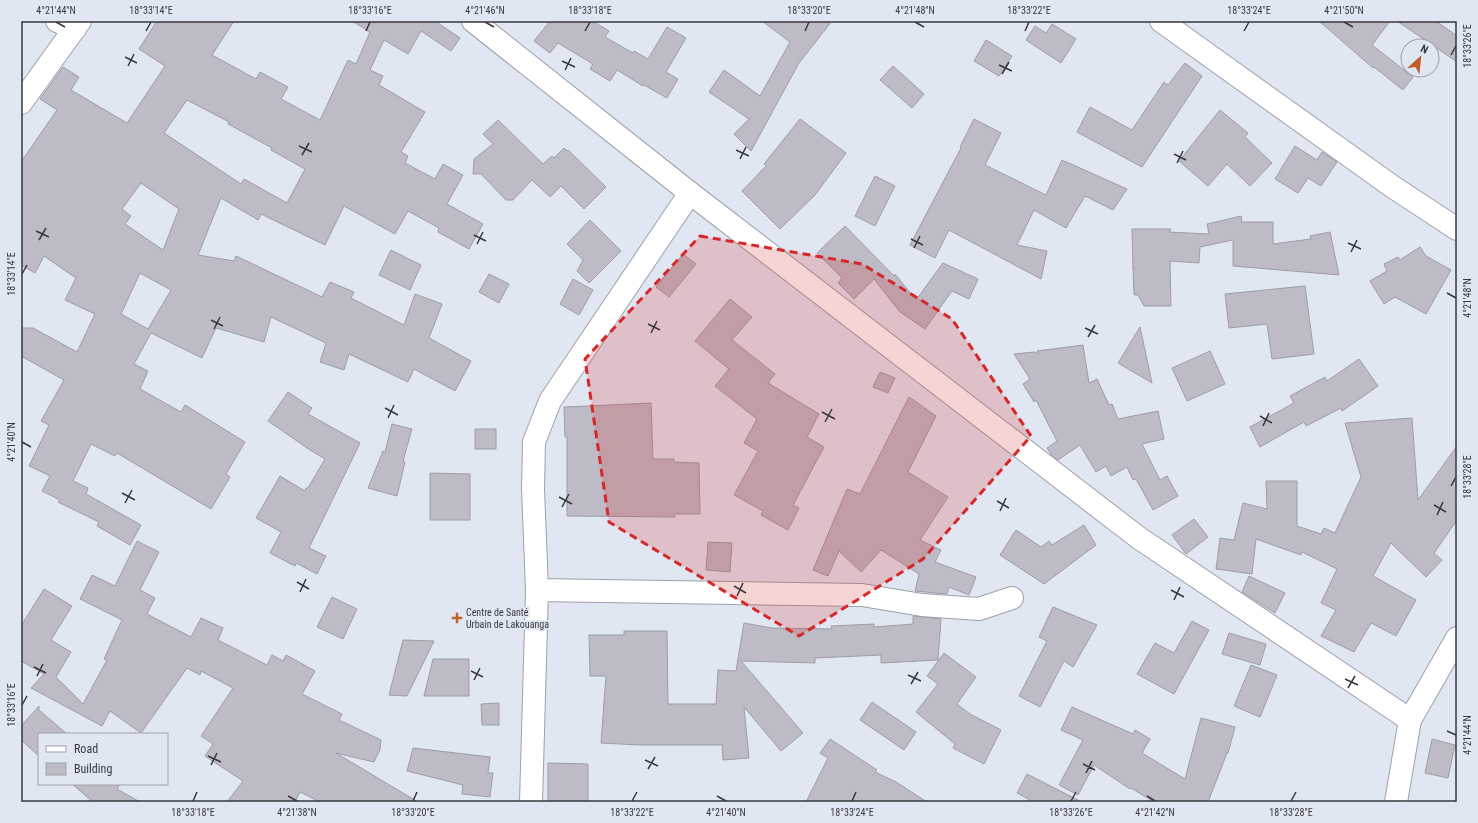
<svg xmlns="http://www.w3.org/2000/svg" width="1478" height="823" font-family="'Roboto Condensed',sans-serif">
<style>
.building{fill:#bdbbc6;stroke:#9e9ca7;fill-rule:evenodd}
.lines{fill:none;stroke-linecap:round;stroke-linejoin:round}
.minor-casing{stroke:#9ca1ab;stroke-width:24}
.tertiary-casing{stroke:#9ca1ab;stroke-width:24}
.minor{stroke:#fff;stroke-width:22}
.tertiary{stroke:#fff;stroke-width:22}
.marked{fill:#d62828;fill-opacity:0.2;stroke:#d62828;stroke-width:3;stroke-dasharray:8 5;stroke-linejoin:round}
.ticks{fill:none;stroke:#36383c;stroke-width:1.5}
.poi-dot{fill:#c15e25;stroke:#e1e7f2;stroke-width:1.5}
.labels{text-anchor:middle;stroke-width:4;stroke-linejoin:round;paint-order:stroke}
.poi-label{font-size:10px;fill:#36383c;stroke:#e1e7f2;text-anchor:start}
.neatline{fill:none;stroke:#36383c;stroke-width:1.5}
.ticks-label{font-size:10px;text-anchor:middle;fill:#36383c}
</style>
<rect width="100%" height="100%" fill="#e1e7f2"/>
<!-- building -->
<path class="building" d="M157 21H234L212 55 256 79 260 72 288 87 281 99 320 120 348 60 356 64 370 32 352 21H435L460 38 451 51 421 31 408 54 384 40 370 70 383 76 379 85 425 112 401 152 408 156 405 163 435 179 443 164 463 175 447 204 483 224 469 249 438 232 439 228 408 211 395 234 344 206 325 245 261 214 258 220 221 198 198 255 234 261 236 256 322 297 330 282 354 292 351 298 404 325 415 294 442 304 429 338 471 361 455 391 414 369 408 382 349 354 344 370 320 362 326 343 271 317 264 342 216 328 202 358 151 333 134 364 148 371 140 389 181 412 185 405 245 442 226 474 230 477 211 509 117 453 115 456 91 444 73 481 88 488 86 494 141 525 130 545 97 526 99 522 58 502 60 500 42 491 50 476 29 466 49 425 41 421 64 380 21 356V328H33L77 352 95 314 65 300 76 278 44 256 35 273 21 265V162L57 110 40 99 63 67 79 77 71 90 127 123 165 66 139 49ZM187 100 229 122 228 124 272 148 271 150 305 169 287 203 244 179 241 184 164 133ZM141 183 179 209 163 250 125 224 131 216 122 209ZM140 273 171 290 148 329 121 314Z
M550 21H592L609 31 605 37 633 53 634 51 648 59 667 27 686 38 666 72 678 79 667 98 644 85 643 86 617 70 610 81 590 69 593 64 558 43 550 53 534 41Z
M762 21H832L799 63 751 151 734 134 749 119 709 92 724 70 760 96 790 42Z
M1319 21H1390L1372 45 1413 77 1403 90 1374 67 1373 68Z
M1397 21H1436L1457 36V62Z
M1052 24 1076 39 1061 63 1026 40 1035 26 1046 33Z
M986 40 1012 56 999 76 974 61Z
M1185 63 1202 76 1142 167 1077 132 1090 107 1132 130 1164 82 1168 85Z
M893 66 924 94 912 108 880 80Z
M1220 110 1248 133 1245 137 1272 163 1250 186 1227 164 1208 186 1179 161Z
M800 119 846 153 815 195 780 229 742 191 766 166 764 164Z
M974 119 1001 133 985 165 1046 195 1062 160 1127 189 1113 210 1085 196 1066 228 1034 210 1017 245 1047 251 1041 279 949 230 935 258 910 245 961 148 960 147Z
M498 120 543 164 552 156 554 158 564 148 567 151 568 150 606 187 584 209 561 186 550 197 532 180 513 200H506L481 174H473L474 159 493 144 483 134Z
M1295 146 1317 160 1322 152 1337 162 1321 186 1308 178 1298 193 1275 179Z
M875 176 895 186 875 226 855 216Z
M1241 216 1242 222H1273V244L1311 239 1310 236 1330 232 1339 275 1233 266V240L1200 247 1199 263 1170 261 1171 306H1144L1138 295H1134L1133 267 1135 268 1133 267 1132 229H1171L1169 232 1209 234 1207 224Z
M590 220 621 251 589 283 577 271 583 260 567 244Z
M845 226 894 276 895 274 916 300 943 263 978 279 969 299 952 291 925 329 900 312 874 279 854 299 838 283 842 278 817 253Z
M1420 247 1426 256 1451 270 1426 314 1395 297 1384 304 1370 281 1387 271 1384 264 1398 257 1400 260Z
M391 250 421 265 410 290 379 275Z
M683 254 696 264 669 297 656 287Z
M489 274 509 284 499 303 479 292Z
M573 279 593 290 579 315 560 304Z
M1305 286 1314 354 1272 359 1267 324 1229 328 1225 294Z
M730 299 752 317 732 340 775 374 768 383 819 414 807 437 824 447 793 505 799 508 788 530 761 515 763 511 734 495 758 451 744 443 757 419 715 386 729 369 695 341Z
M1140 327 1152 383 1118 363Z
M1083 345 1089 383 1097 379 1109 405 1112 404 1118 419 1158 411 1164 439 1142 444 1160 480 1167 476 1178 496 1153 510 1136 479 1133 480 1127 467 1111 476 1106 466 1096 472 1080 445 1058 460 1052 456 1047 448 1057 441 1036 400 1034 402 1023 384 1030 379 1014 354 1034 352 1038 354 1037 351Z
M1210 351 1225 384 1187 401 1172 368Z
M1359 359 1378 386 1342 411 1341 408 1306 426 1304 422 1260 447 1250 427 1294 403 1290 396 1325 377 1327 381Z
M880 372 895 378 888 393 873 387Z
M288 392 312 408 308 414 360 443 309 548 326 556 317 574 296 563 295 566 270 553 281 532 256 518 280 476 305 491 306 488H308L325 459 310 450 268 421Z
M909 397 936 416 908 472 948 497 920 540 941 550 935 562 976 577 969 595 949 587 947 594 915 591 919 574 881 550 861 572 839 551 828 576 813 570 847 489 860 494Z
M651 403 653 459H674V462L699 463 700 514H674L675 517 567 516V437H565L564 407Z
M1412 418 1418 500 1457 446V520L1434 553 1442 560 1426 577 1391 543 1373 576 1416 600 1396 636 1371 623 1354 652 1321 636 1336 610 1321 603 1337 569 1302 552 1301 555 1256 539 1252 574 1216 569 1220 538 1234 540 1243 503 1267 509 1266 481H1297V526L1321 534 1324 528 1335 533 1361 477 1345 423Z
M392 424 412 429 403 461 405 462 397 496 368 488 383 451 385 452Z
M475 429H496V449H475Z
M430 473 470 474V520H430Z
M1194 519 1208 537 1186 554 1172 535Z
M1084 525 1096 545 1044 584 1000 555 1016 530 1041 547 1049 541 1052 545Z
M137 541 159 552 140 590 155 598 147 614 191 637 201 618 223 628 218 640 267 665 272 655 283 661 286 655 315 671 302 694 342 714 339 720 381 740 380 750 374 762 336 753 418 802H320L300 792 295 802H227L243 781 205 756 213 744 201 736 233 688 201 671 200 675 187 668 141 733 110 711 102 726 31 688 44 674 21 661V626L44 589 72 606 51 640 71 652 56 677 83 704 107 660 104 659 122 620 80 599 92 575 115 586Z
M708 542 732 543 730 572 706 570Z
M1249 576 1285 593 1275 613 1242 592Z
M332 597 357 609 343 639 317 627Z
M1053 607 1097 625 1073 667 1064 661 1040 707 1019 696 1047 641 1039 637Z
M913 616 941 619 938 660 881 663V655L815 658V663L741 661 803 733 781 751 744 707 749 758 723 760 722 745H640L601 743 606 676H590L589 635H624V631H667L668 704H716L718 670 736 671 744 623 772 628 832 629 831 626 874 624V627L913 624Z
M1192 621 1209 630 1174 694 1137 674 1155 643 1174 653Z
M1229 633 1266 644 1260 665 1222 654Z
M403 640 434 641 407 696 389 695Z
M944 653 976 677 957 704 970 714 1001 730 984 764 953 748 955 744 916 712 938 684 927 676Z
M433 659H469V696H424Z
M1251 665 1277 675 1260 717 1234 706Z
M872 702 916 732 904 750 860 720Z
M499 703V725H482L481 704Z
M39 706V710L67 734H39V756L21 740V726Z
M1072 707 1133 734 1135 730 1150 739 1142 753 1185 779 1201 718 1235 727 1228 753H1227L1208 802H1154L1131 788 1130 789 1094 765 1078 795 1059 785 1083 740 1061 730Z
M830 739 877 770 875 772 896 782 927 802H806L828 758 820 753Z
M1432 739 1455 745 1448 778 1425 773Z
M413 748 490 757 488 773H493L490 797 462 794 463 785 407 771Z
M548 763 588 764V802H548Z
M1027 774 1082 802H1034L1017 793Z
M72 784H120L117 789 140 802H93Z"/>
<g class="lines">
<defs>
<path id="minor" d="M57 21 75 29
M1161 21 1393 187 1457 229
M21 103 80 21
M537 590 862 595 922 605 979 609 1012 598
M531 802 537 590 533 489 534 442 550 401 690 193"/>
<path id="tertiary" d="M473 21 690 193 1139 538 1410 720
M1396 802 1410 720 1457 638"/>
</defs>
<!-- minor casing -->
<use href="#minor" class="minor-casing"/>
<!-- tertiary casing -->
<use href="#tertiary" class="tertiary-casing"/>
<!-- minor -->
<use href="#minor" class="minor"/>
<!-- tertiary -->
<use href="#tertiary" class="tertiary"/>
</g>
<!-- marked area -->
<path class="marked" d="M700 236 862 264 952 319 1031 436 923 559 799 636 609 522 585 359Z"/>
<!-- ticks -->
<path class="ticks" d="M56 22 65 27M485 22 494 27M915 22 924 27M1344 22 1353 27M146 31 151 22M366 31 370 22M585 31 590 22M805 31 809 22M1025 31 1029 22M1244 31 1249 22M1451 55 1456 46M125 57 137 63M562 61 575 67M999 65 1012 71M128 66 134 54M565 70 571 58M1002 74 1009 62M299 146 312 152M736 150 749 156M1174 154 1186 160M302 155 309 143M740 159 746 147M1177 163 1183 151M36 231 49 237M474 235 486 241M911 239 923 245M39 240 46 228M1348 243 1361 249M477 244 483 232M914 248 920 236M1351 252 1357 240M22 274 27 265M1447 293 1456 298M211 320 223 326M648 324 660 330M1085 328 1098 334M214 329 220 317M651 333 657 321M1088 337 1095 325M385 408 398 415M822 412 835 419M1260 416 1272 423M388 418 394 405M825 422 832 409M1263 426 1269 413M22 442 31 447M1451 486 1456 477M122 493 135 500M559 497 572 504M997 501 1009 508M125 503 132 490M1434 505 1446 512M562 507 569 494M1000 511 1006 498M1437 515 1443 502M297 582 309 589M734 586 746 593M1171 590 1184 597M300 592 306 579M737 596 743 583M1174 600 1180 587M34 667 46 673M471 671 483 677M908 675 921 681M37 676 43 664M1345 679 1358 685M474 680 480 668M911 684 918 672M1348 688 1355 676M22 705 27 696M1447 731 1456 735M208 756 221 762M645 760 658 766M1083 764 1095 770M211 765 217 753M648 769 655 757M1086 773 1092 761M288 796 297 801M717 796 726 801M1147 796 1155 801M193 801 197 792M413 801 417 792M632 801 637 792M852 801 856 792M1071 801 1076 792M1291 801 1296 792"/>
<!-- markers -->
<path class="poi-dot" d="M455 612h4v4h4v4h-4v4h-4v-4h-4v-4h4z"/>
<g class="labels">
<!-- poi labels -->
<g class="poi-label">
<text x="466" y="616">Centre de Santé<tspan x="466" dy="12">Urbain de Lakouanga</tspan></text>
</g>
</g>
<!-- border -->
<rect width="1478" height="823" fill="none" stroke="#e1e7f2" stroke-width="44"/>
<!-- legend -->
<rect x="38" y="733" width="130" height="52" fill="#e1e7f2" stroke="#9da1a9"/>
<rect x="46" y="746" width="20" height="6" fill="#ffffff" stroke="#9da1a9"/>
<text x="74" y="753" font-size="12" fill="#36383c">Road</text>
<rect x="46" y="763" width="20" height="12" fill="#bdbbc6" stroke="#9da1a9"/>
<text x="74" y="773" font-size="12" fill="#36383c">Building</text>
<!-- north arrow -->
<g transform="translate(1420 58) rotate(27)"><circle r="19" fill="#e1e7f2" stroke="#9da1a9"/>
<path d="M0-3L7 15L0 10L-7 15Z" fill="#c15e25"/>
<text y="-6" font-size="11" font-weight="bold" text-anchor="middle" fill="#36383c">N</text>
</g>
<rect x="22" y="22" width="1434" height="779" class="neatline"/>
<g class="ticks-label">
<text x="56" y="14">4°21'44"N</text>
<text x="151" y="14">18°33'14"E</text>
<text x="370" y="14">18°33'16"E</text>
<text x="485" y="14">4°21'46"N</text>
<text x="590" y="14">18°33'18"E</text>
<text x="809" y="14">18°33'20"E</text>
<text x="915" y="14">4°21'48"N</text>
<text x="1029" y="14">18°33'22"E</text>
<text x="1249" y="14">18°33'24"E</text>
<text x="1344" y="14">4°21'50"N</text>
<text transform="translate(1467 46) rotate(-90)" y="4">18°33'26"E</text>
<text transform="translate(11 274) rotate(-90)" y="4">18°33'14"E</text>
<text transform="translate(1467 298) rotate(-90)" y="4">4°21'48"N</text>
<text transform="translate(11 442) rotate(-90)" y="4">4°21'40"N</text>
<text transform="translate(1467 477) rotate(-90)" y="4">18°33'28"E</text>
<text transform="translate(11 705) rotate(-90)" y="4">18°33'16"E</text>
<text transform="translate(1467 735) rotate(-90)" y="4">4°21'44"N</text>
<text x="193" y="816">18°33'18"E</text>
<text x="297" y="816">4°21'38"N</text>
<text x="413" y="816">18°33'20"E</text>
<text x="632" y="816">18°33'22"E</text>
<text x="726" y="816">4°21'40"N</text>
<text x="852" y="816">18°33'24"E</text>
<text x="1071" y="816">18°33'26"E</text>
<text x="1155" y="816">4°21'42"N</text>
<text x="1291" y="816">18°33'28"E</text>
</g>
</svg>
